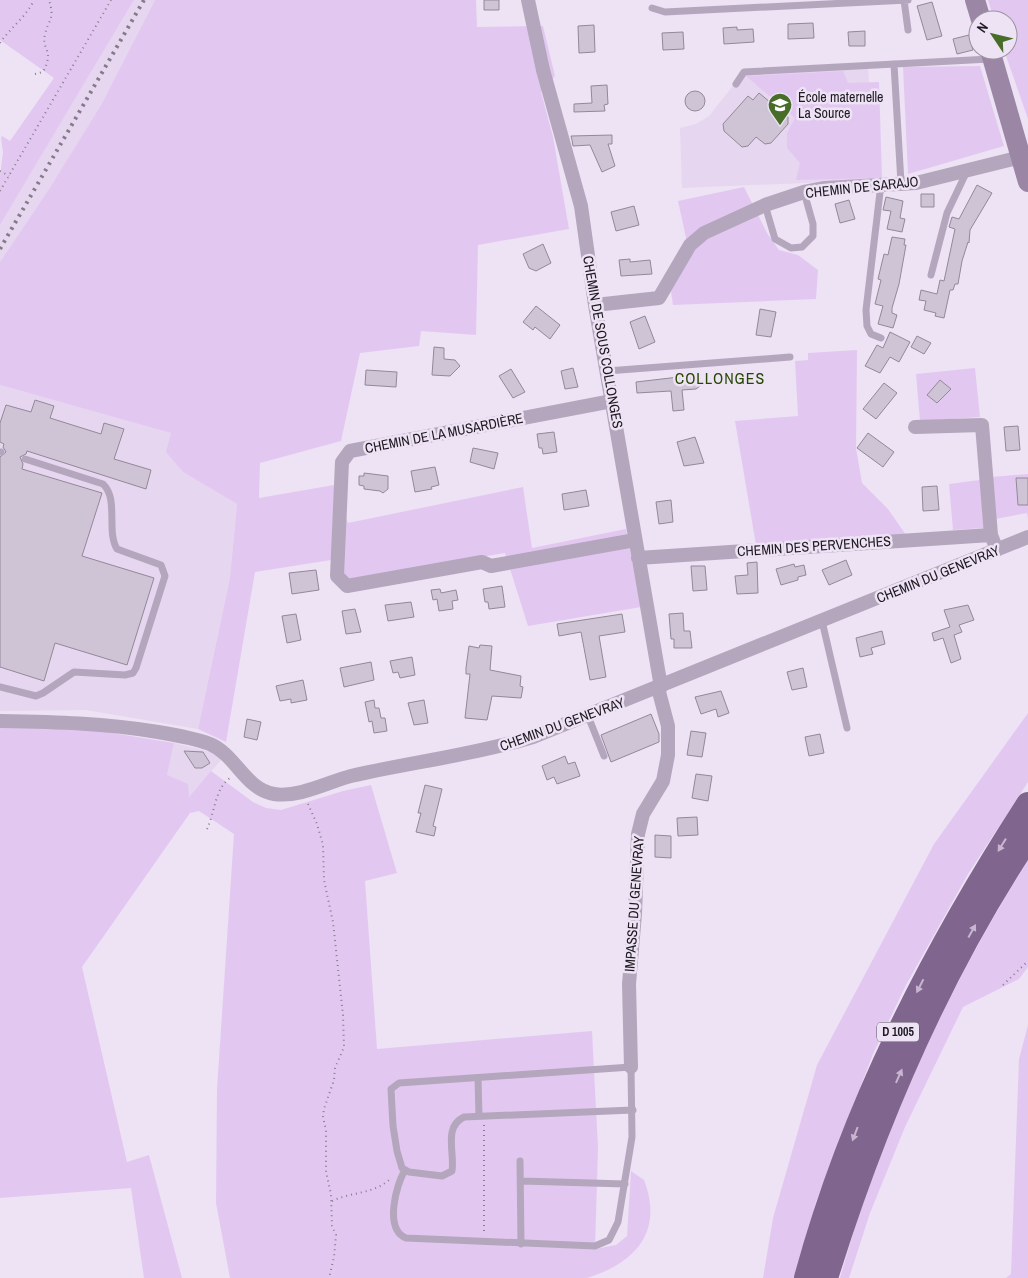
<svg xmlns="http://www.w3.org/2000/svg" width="1028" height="1278" font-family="'Archivo Narrow',sans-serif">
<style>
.built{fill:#e6d6ef}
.green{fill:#e2c8f1}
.building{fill:#cfc4d6;stroke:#938899}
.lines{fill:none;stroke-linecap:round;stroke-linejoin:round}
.path{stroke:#867e8a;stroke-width:2;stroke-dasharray:1 4;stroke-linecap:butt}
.service{stroke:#b4a6bc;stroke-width:7}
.minor{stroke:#b4a6bc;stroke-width:14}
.secondary{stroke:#9b86a6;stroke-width:20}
.trunk{stroke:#80658f;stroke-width:24}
.rail{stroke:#837b87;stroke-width:4;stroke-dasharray:2.5 5;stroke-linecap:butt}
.oneway{fill:#c8b6d1}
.labels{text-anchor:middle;stroke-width:5;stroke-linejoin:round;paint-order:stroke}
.shield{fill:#eee2f5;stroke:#5c555f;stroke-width:1}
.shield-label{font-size:12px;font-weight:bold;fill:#1d191f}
.poi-label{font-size:14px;fill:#1d191f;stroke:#eee2f5;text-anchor:start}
.street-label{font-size:14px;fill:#1d191f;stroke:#eee2f5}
.quarter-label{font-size:16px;letter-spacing:1px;fill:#254702;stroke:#eee2f5}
</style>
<rect width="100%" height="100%" fill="#eee2f5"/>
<!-- built -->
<path class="built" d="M134 0H155L101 105 49 189 0 262V225Z
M868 65 874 180 682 188 680 128 696 124 709 116 744 72Z
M0 385 172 433 183 472 237 504 230 576 198 729 86 710 0 711Z
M174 743 211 752 222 759 189 797 167 775Z"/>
<!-- green -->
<path class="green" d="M0 0H134L0 225V176L3 152 1 138 2 136 10 141 54 78 0 40Z
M155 0H476L477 27 543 26 555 76 541 92 553 137 569 229 478 245 476 335 421 331 419 346 360 353 341 441 260 463 259 498 334 485 348 523 523 487 532 548 626 529 641 607 528 626 505 553 348 579 331 560 255 572 226 742 198 729 230 577 237 504 183 472 166 452 171 433 0 385V262L49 189 101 105Z
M988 0H1028V119L1004 50H1008V20H994Z
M980 66 1004 146 908 174 903 67Z
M843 71 848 83 879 82 882 178 796 180 800 163 787 148V133L795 118 746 76Z
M744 187 767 233 779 250 798 255 818 270 816 299 673 305 671 291 690 256 678 201Z
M857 350 856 448 862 483 888 509 906 535 756 545 735 421 798 416 795 361 808 360V353Z
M975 368 980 417 920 421 916 374Z
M1028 474V519L1027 513 995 519 991 477Z
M980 480 985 528 953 530 949 484Z
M1028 713V782L968 874 906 985 873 1054 816 1202 794 1278H763L773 1218 817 1065 934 844Z
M0 726 100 731 174 743 167 775 188 784 189 797 211 771 253 802 266 808 281 810 343 791 371 785 397 873 365 881 377 1049 592 1031 598 1148 595 1249 616 1245 627 1236 631 1171 644 1180C664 1232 635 1263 587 1278H230L216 1203 217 1089 234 834 199 811 190 813 82 967 127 1162 149 1155 182 1278H144L131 1188 0 1198Z
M1028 860V967L1019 979 963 1007 905 1127 870 1213 849 1278H840C881 1130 947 990 1028 860Z
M1028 1025V1278H1006L1011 1274 1019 1059Z"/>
<!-- building -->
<path class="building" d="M484 0H499V10H484Z
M932 2 942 36 927 40 917 6Z
M813 23 814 38 788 39V24Z
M594 25 595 52 579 53 578 26Z
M737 27V30L753 29 754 42 724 44 723 28Z
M865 31V46H849L848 32Z
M683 32 684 49 663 50 662 33Z
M969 35 973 50 957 54 953 39Z
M607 85 608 104 604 105 605 111 574 112V104L592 103 591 86Z
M685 101a10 10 0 1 1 20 0a10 10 0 1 1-20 0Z
M759 93 788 117V124L771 143 765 144 756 137 748 146 742 147 724 131 723 124 748 96 753 100Z
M612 135V144H608L615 166 602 172 590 145 573 146 572 140 571 136Z
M977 185 992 193 970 230 969 243 968 242 962 261 958 284H955L953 290H950L944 318 935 316 936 313 924 310 926 301 919 300 921 290 937 294 940 280 944 281 955 229 949 227 952 217 959 219Z
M921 194H934V207H921Z
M886 197 903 201 900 218 905 219 902 232 887 229 891 211 883 210Z
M849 200 855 219 840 223 835 204Z
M634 206 639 225 616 231 611 212Z
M892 237 905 239 904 245H906L899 284 892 308V313L897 315 893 328 878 324 883 306 875 304 881 280 878 279 884 254 888 255Z
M543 244 551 263 536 271 529 268 523 254Z
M630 259V262L650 260 652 274 621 276 619 260Z
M536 306 560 325 550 339 535 327 533 330 523 322Z
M760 309 776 312 771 337 756 335Z
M645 316 655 342 639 349 630 322Z
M890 332 910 342 899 362 890 357 880 373 865 366 877 345 883 348Z
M917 336 931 343 924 354 911 347Z
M434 347 444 348V359L455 360 460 366 450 376 432 375Z
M573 368 578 387 565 389 561 371Z
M511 369 525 392 513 398 499 376Z
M366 370 397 372 396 387 365 385Z
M696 375 700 386 696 389 682 390 684 410 673 411 671 391 637 393 636 382Z
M940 380 951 389 937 403 927 395Z
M884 383 897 393 876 419 863 409Z
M35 400 54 406 50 418 101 434 104 423 124 429 114 459 151 470 146 489 27 451 26 454 20 457 23 464 22 469 102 493 82 556 154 578 127 665 55 643 44 681 0 667V457L6 452 3 447 4 444 0 442V423L6 405 31 412Z
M1018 426 1020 450 1006 451 1004 427Z
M554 432 557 452 543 454 542 448H539L537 434Z
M868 433 894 452 883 467 857 448Z
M695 437 704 463 684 466 677 442Z
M473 448 498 453 494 469 470 462Z
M435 467 439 485 431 487 432 489 415 492 411 471Z
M364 473 388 476V489L383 493 380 491 364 489V486L359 485V476H364Z
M1016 478H1028V505H1018Z
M937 486 939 510 923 511 922 487Z
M586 490 589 506 564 510 562 494Z
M671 500 673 522 659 524 656 502Z
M846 560 852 575 829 585 822 570Z
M757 562 758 593 737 594 735 576 748 575 747 563Z
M794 564 795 567 804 565 806 575 798 577V580L781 585 776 569Z
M691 566H705L707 590 693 591Z
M316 570 319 590 292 594 289 573Z
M502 586 505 607 489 609 488 602H485L483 589Z
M440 589 441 593 456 590 458 600 452 601 453 609 439 611 437 599 433 600 431 590Z
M411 602 414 617 388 621 385 605Z
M968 605 974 620 959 625 962 632 954 635 961 659 951 663 943 638 934 641 932 633 950 627 944 610Z
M355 609 361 632 346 634 342 611Z
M683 613 684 631H690L692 648H674V639H671L669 614Z
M296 614 301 640 287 643 282 616Z
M622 614 625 632 599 636 606 677 590 680 581 632 559 636 557 624Z
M882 631 885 644 871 648 873 654 860 657 856 638Z
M480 645 492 646 490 670 521 676 520 686 523 687 521 698 492 696 487 720 465 718 470 674H466V668L469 646 479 648Z
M412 657 415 675 400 678 398 672 393 673 390 661Z
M371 662 374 680 344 687 340 668Z
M803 668 807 687 792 690 787 672Z
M303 680 307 700 291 703V699L280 701 276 686Z
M721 691 729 713 718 717 716 709 701 714 695 697Z
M374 700 375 708H379L381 718H385L387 731 374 733 372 721 369 722 365 702Z
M424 700 428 723 414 725 408 703Z
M651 714 659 734V742L611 762 601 735Z
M247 719 261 722 257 740 244 737Z
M691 731 706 733 702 757 687 755Z
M820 734 824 753 809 756 805 737Z
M184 751 203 752 210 763 202 768H195Z
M565 756 568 764 575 762 580 776 557 784 554 777 547 780 542 766Z
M696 774 712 776 708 801 692 798Z
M425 785 442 789 433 826 436 827 434 836 416 832 421 813H418Z
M697 817 698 835 678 836 677 818Z
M655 835 671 836V858L655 857Z"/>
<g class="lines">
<!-- path -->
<path class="path" d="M0 43C10 28 27 16 34 0
M35 74 43 72C55 50 41 50 45 34 49 18 55 20 49 0
M0 171 9 176
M0 191 111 0
M308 804 317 824 323 845 324 880 333 922 343 1015 344 1047 335 1068 334 1080 324 1109 323 1117 326 1130V1172L331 1194 332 1226 336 1235 334 1257 329 1278
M207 829C215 812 215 788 230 778
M1003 985 1028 961
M484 1125V1232
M332 1201C351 1192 373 1194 389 1180"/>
<!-- service -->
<path class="service" d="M904 0 908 30
M652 8 665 12 908 0
M894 64 901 183
M736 84 744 72 990 59
M765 205 775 239 791 248 802 247 813 236V224L804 192
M931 275 947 213 967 171
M881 338 871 334 867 326 866 310 881 184
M607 371 790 357
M0 452H1
M822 621 847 728
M0 687 36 696 43 693 74 672 125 675 133 673 136 668 165 576 161 565 117 549C106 531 119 499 103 484L25 459
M588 716 604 756
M478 1078 479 1116
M520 1161 521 1244
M405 1170C396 1185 384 1229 406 1238L595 1246 609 1240 618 1222 632 1137 631 1067 399 1083 391 1089 393 1126 397 1151 402 1168 409 1172 442 1176 452 1171C455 1153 443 1127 464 1117L633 1110
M522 1181 625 1184"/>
<!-- minor -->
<path class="minor" d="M528 0 543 70 581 206 595 305 661 687
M595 305 659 298 690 245 704 233 765 205 804 192 825 188 916 183 1021 157
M612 401 350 451 342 462 337 576 347 586 482 562 491 566 635 540
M915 427 982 425 991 535
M638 558 991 535 997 550
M0 721C54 722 105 723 158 732 176 735 194 738 210 744 236 755 245 789 274 794 299 798 328 782 351 776 412 762 473 755 533 737L1028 537
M631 1067 629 984 635 914 638 834 643 814 663 781 668 755V726L658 688"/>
<!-- secondary -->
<path class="secondary" d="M975 0 981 20
M990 50 1028 182"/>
<!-- trunk -->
<path class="trunk" d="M806 1278C852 1108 933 951 1028 804
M826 1278C874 1123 938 974 1028 838"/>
<!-- rail -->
<path class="rail" d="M0 249 144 0"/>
</g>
<!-- one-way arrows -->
<defs><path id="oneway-solid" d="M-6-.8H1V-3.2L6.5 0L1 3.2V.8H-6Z" transform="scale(1.25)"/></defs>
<g class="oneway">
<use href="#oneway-solid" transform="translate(1002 845) rotate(122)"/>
<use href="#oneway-solid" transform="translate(972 931) rotate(-61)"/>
<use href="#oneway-solid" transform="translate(920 986) rotate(117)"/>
<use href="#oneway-solid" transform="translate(899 1076) rotate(-66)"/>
<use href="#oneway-solid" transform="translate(855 1134) rotate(111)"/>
</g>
<!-- icons -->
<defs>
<symbol id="school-pin" viewBox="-11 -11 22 30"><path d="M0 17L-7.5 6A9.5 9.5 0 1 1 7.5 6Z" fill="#476d28" stroke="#eee2f5"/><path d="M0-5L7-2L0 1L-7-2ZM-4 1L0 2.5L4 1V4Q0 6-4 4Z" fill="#fff"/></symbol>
</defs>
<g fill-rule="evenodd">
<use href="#school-pin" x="766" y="91" width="28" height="38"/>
</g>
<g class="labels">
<!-- shield labels -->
<rect class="shield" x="877" y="1022.5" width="42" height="19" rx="4"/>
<g class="shield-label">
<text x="898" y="1036">D 1005</text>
</g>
<!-- poi labels -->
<g class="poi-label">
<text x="798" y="102">École maternelle<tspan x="798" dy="16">La Source</tspan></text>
</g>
<!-- street labels -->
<g class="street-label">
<text transform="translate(862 187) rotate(-6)" y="5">CHEMIN DE SARAJO</text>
<text transform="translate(603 342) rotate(80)" y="5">CHEMIN DE SOUS COLLONGES</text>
<text transform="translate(444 433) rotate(-11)" y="5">CHEMIN DE LA MUSARDIÈRE</text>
<text transform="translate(814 546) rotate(-4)" y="5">CHEMIN DES PERVENCHES</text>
<text transform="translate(938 574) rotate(-22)" y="5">CHEMIN DU GENEVRAY</text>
<text transform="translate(562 724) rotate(-20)" y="5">CHEMIN DU GENEVRAY</text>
<text transform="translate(634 904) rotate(-86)" y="5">IMPASSE DU GENEVRAY</text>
</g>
<!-- quarter labels -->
<g class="quarter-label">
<text x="720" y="384">COLLONGES</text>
</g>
</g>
<!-- north arrow -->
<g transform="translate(993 35) rotate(305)"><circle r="24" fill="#eee2f5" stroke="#9a929f"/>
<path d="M0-4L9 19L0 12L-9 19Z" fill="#476d28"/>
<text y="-8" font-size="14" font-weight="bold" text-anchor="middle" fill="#1d191f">N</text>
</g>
</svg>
